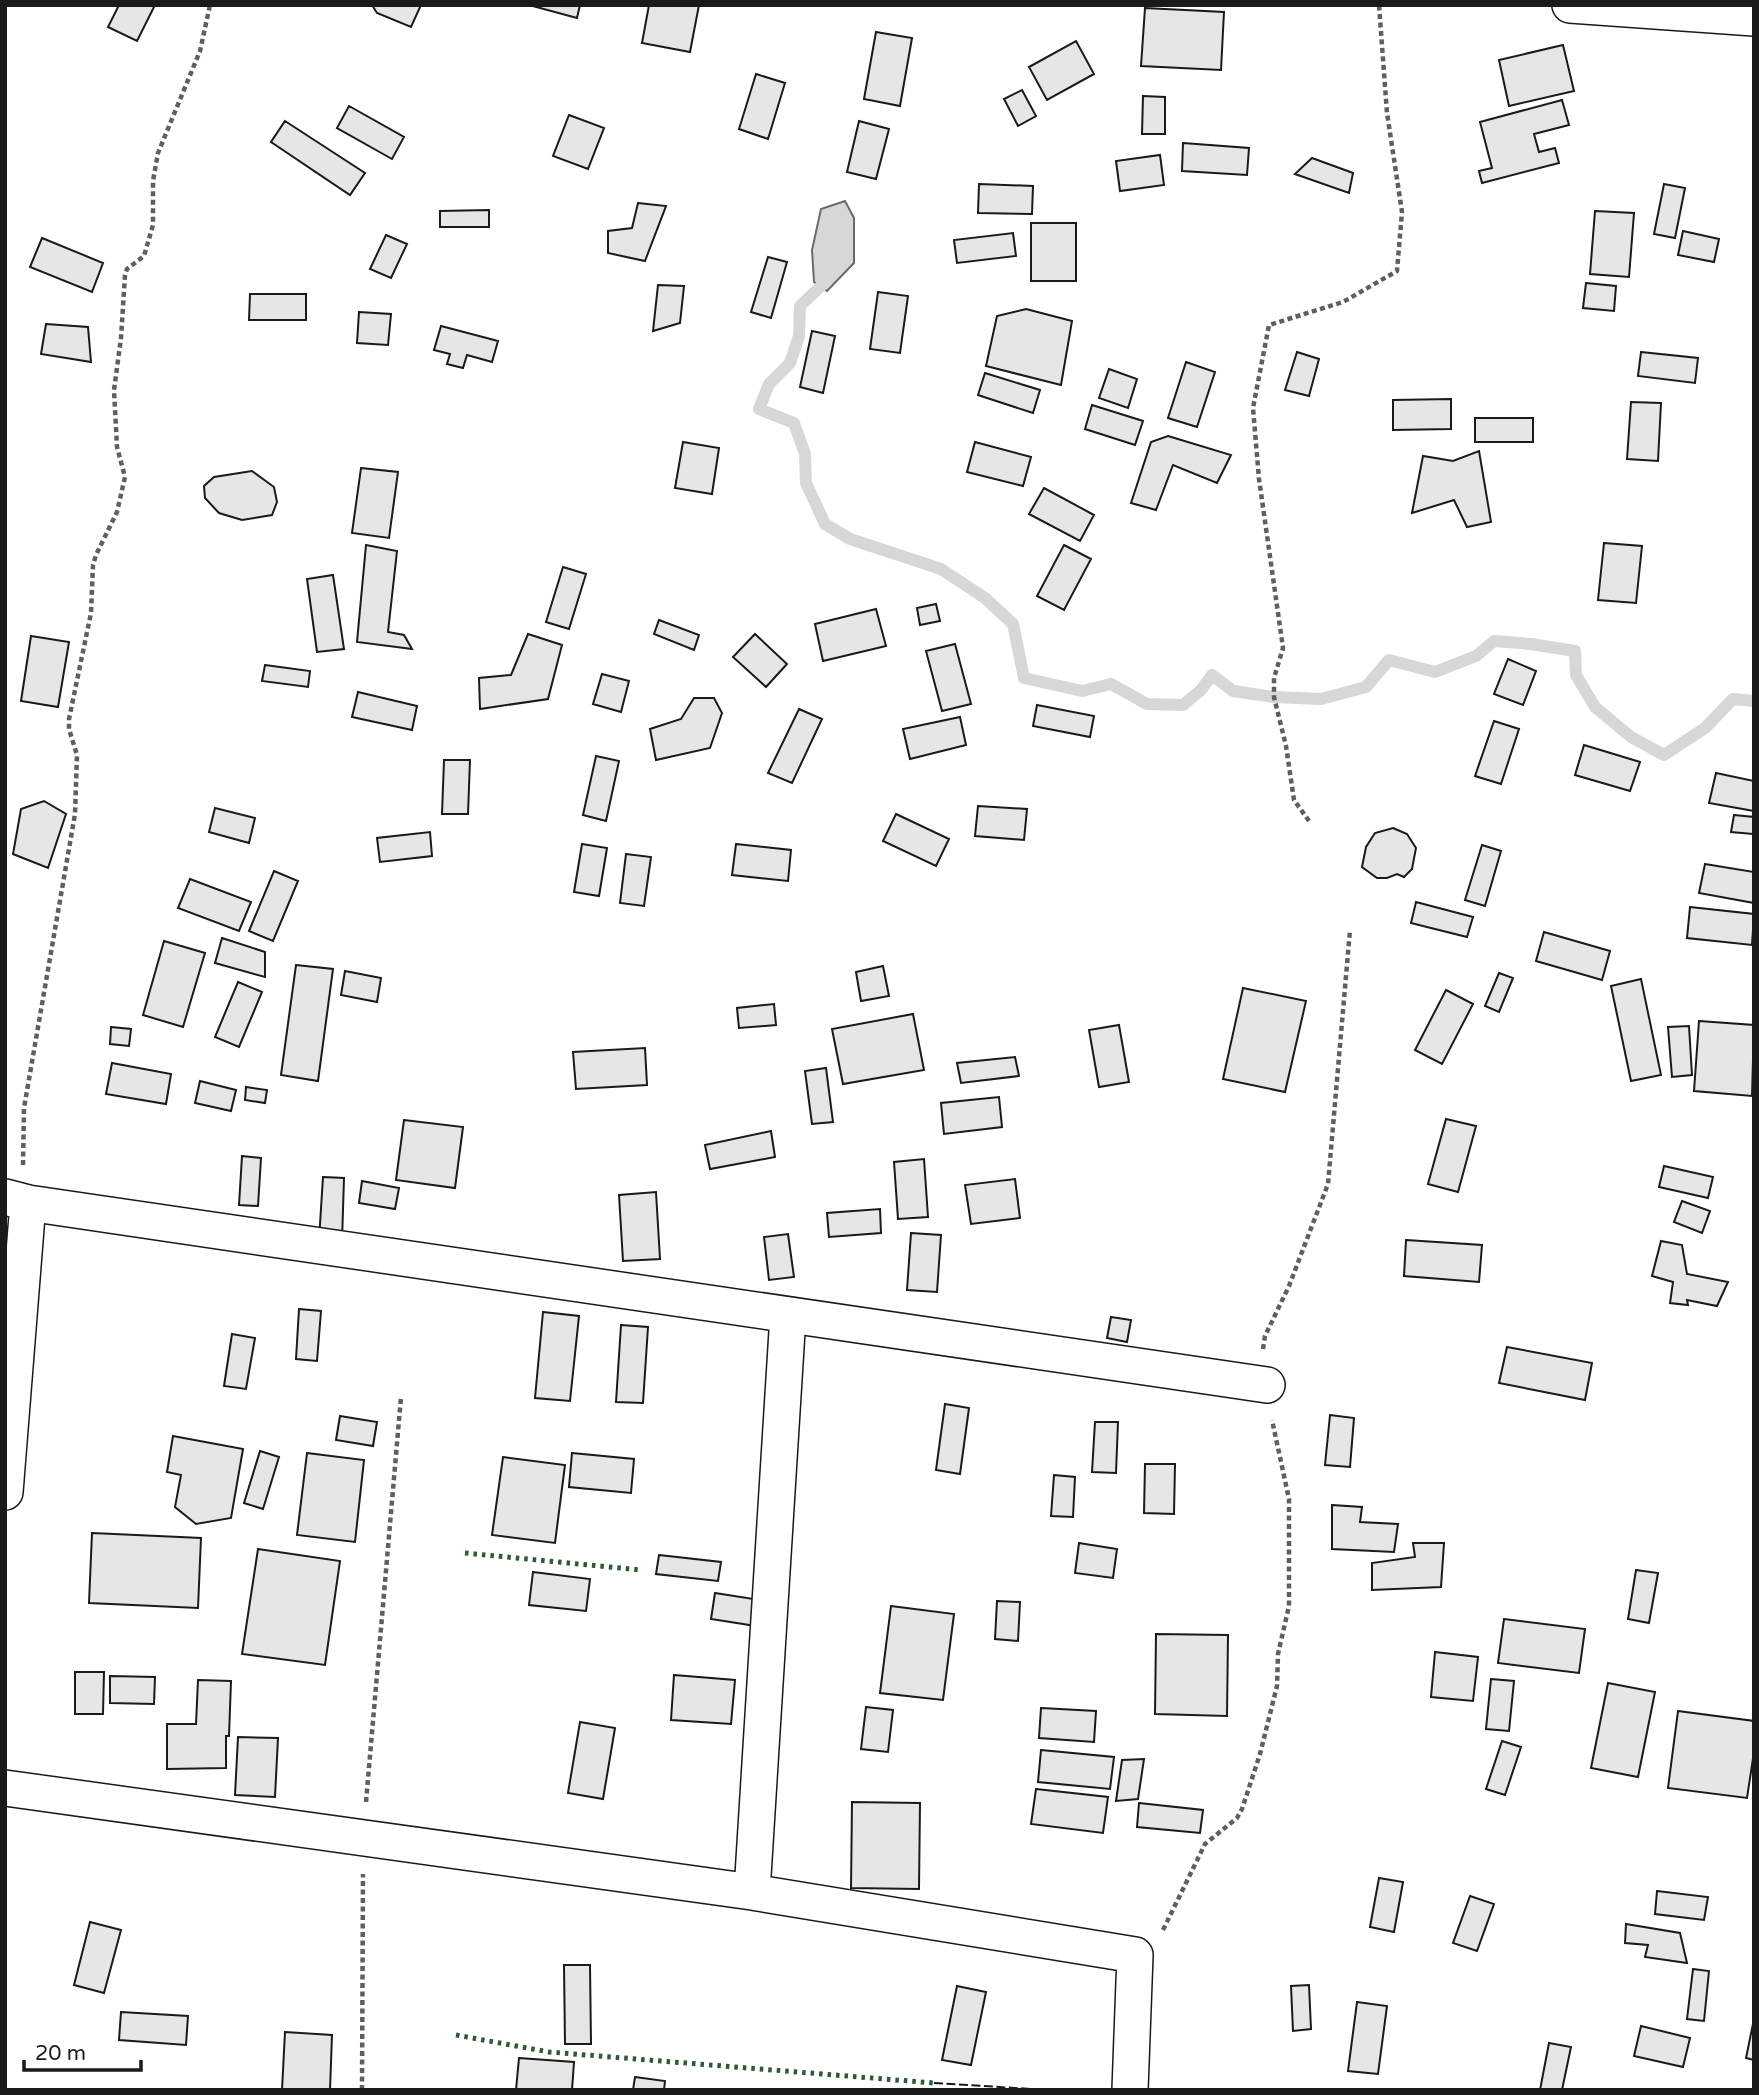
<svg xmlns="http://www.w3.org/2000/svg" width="1759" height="2095" font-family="'Varela Round',sans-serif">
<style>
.water{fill:#d7d7d7;stroke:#6a6a6a;stroke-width:2}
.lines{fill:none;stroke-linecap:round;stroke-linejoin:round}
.stream{stroke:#d7d7d7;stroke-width:12}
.building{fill:#e6e6e6;stroke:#1a1a1a;stroke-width:2}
.street-casing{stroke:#1a1a1a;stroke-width:38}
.path{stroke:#5f5f5f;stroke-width:4.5;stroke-dasharray:5 3.5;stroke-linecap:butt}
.street{stroke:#fff;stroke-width:35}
.hedge{stroke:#2b5a34;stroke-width:5;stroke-dasharray:3.5 5;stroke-linecap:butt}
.fence{stroke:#1a1a1a;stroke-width:2;stroke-dasharray:9 3.5;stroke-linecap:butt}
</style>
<rect width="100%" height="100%" fill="#fff"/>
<!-- water -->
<path class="water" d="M845 201 854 218V263L827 291 814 282 812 250 821 209Z"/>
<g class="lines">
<!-- stream -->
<path class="stream" d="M821 286 800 306 799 336 790 363 769 384 759 409 794 423 805 454 806 483 825 524 850 539 941 569 985 598 1013 624 1024 678 1082 691 1111 684 1147 704 1183 705 1201 690 1212 675 1233 691 1274 697 1321 699 1366 687 1389 660 1435 672 1476 656 1494 641 1531 644 1575 651 1576 675 1595 707 1631 737 1664 755 1705 728 1733 699 1754 701"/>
</g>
<!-- building -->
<path class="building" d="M119 5H155L137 41 108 27Z
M372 5H421L411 27 377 13Z
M529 5H580L577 18Z
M649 5H699L690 52 642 43Z
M1145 8 1224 12 1221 70 1141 66Z
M876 32 912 38 900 106 864 99Z
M1076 41 1094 74 1047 100 1029 67Z
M1563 45 1574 91 1509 106 1499 60Z
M756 74 785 83 768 139 739 129Z
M1022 90 1036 116 1018 126 1004 99Z
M1143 96 1165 97V134H1142Z
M1562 100 1569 125 1534 134 1539 152 1555 148 1559 163 1482 183 1479 171 1492 168 1480 122Z
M349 106 404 137 392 159 337 128Z
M569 115 604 128 588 169 553 156Z
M285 121 365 173 350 195 271 142Z
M859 121 889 129 876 179 847 172Z
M1183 143 1249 148 1247 175 1182 171Z
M1160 155 1164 185 1120 191 1116 161Z
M1312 158 1353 173 1349 193 1295 174Z
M979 184 1033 186 1032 214 978 213Z
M1664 184 1685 188 1675 238 1654 234Z
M638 203 666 206 645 261 608 253V231L632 228Z
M489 210V227H440V211Z
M1595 211 1634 213 1629 277 1590 274Z
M1031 223H1076V281H1031Z
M1683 231 1719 239 1714 262 1678 255Z
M1013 233 1016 256 957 263 954 240Z
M386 235 407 244 391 278 370 269Z
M42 238 103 263 92 292 30 267Z
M768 257 787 262 771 318 751 312Z
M1586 283 1616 286 1614 311 1583 308Z
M658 285 684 286 680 323 653 331Z
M878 292 908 296 900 353 870 349Z
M250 294H306V320H249Z
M1026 309 1072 321 1061 385 986 366 997 316Z
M359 312 391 314 388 345 357 343Z
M46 324 88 327 91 362 41 354Z
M441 326 498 341 492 362 467 355 463 368 447 364 450 354 434 350Z
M812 331 835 336 823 393 800 387Z
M1297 352 1319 359 1309 396 1285 390Z
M1641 352 1698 358 1695 383 1638 376Z
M1186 362 1215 372 1197 427 1168 418Z
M1109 369 1137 379 1128 408 1099 398Z
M985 373 1040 390 1033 413 978 395Z
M1451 399V429L1393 430V400Z
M1631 402 1661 403 1658 461 1627 459Z
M1092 405 1143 421 1135 445 1085 429Z
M1475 418H1533V442H1475Z
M1168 436 1231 455 1217 483 1173 465 1156 510 1131 503 1151 442Z
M683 442 719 448 712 494 675 488Z
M975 442 1031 457 1023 486 967 472Z
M1479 451 1491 522 1467 527 1454 500 1412 513 1423 456 1453 461Z
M361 468 398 472 389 538 352 533Z
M252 471 274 487 277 502 272 515 242 520 219 513 205 498 204 486 214 477Z
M1044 488 1094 515 1080 541 1029 514Z
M1604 543 1642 546 1636 603 1598 600Z
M366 545 397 551 388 632 404 635 412 649 357 642Z
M1064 545 1091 559 1064 610 1037 596Z
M563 567 586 574 569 629 546 622Z
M333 575 344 649 317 652 307 579Z
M936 604 940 621 920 625 917 608Z
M876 609 886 646 823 661 815 624Z
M659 620 699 635 694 650 654 634Z
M528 634 562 645 548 699 480 709 479 678 511 675Z
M755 634 787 664 766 687 733 657Z
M31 636 69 642 58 707 21 701Z
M955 644 971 704 942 711 926 651Z
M1508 659 1536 671 1523 705 1494 694Z
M265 665 310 671 308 687 262 681Z
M602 674 629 681 621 712 593 704Z
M358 692 417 706 412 730 352 717Z
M694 698H714L722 713 710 748 656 760 650 729 681 719Z
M1037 705 1094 716 1090 737 1033 726Z
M799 709 822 719 792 783 768 773Z
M960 717 966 745 910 759 903 729Z
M1494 721 1519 729 1501 784 1475 776Z
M1584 745 1640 762 1630 791 1575 775Z
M596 756 619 761 606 821 583 815Z
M444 760H470L468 814H442Z
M1716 773 1754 781V811L1709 803Z
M44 801 66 814 48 868 13 854 21 809Z
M978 806 1027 809 1024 840 975 836Z
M215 808 255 818 249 843 209 832Z
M896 814 949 839 936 866 883 841Z
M1734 815 1754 817 1753 834 1731 832Z
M1393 828 1407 834 1416 848 1412 869 1404 877 1397 874 1387 878H1377L1362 867 1366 847 1375 833Z
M430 832 432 856 380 862 377 838Z
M582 844 607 848 599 896 574 892Z
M736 844 791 850 788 881 732 875Z
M1482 845 1501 851 1485 906 1465 900Z
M626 854 651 857 644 906 620 903Z
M1705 864 1754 872V903L1699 893Z
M274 871 298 881 273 941 249 931Z
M190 879 251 902 239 931 178 908Z
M1416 902 1473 917 1467 937 1411 923Z
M1690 907 1754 914 1752 945 1687 938Z
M1544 932 1610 951 1602 980 1536 961Z
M222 938 265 952V977L215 963Z
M164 941 205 953 183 1027 143 1015Z
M296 965 333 969 318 1081 281 1075Z
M883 966 889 996 861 1001 856 972Z
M345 971 381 978 377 1002 341 995Z
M1499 973 1513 978 1499 1012 1485 1006Z
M1641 979 1661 1075 1631 1081 1611 986Z
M238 982 262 992 239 1047 215 1037Z
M1243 988 1306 1001 1285 1092 1223 1079Z
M1446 990 1473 1004 1442 1064 1415 1050Z
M774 1004 776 1025 739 1028 737 1008Z
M913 1014 924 1070 843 1084 832 1029Z
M1699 1021 1754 1025 1752 1096 1694 1091Z
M1119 1025 1129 1082 1099 1087 1089 1030Z
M1689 1026 1692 1075 1672 1077 1668 1027Z
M111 1027 131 1029 129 1046 110 1044Z
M645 1048 647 1085 576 1089 573 1052Z
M1015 1057 1019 1076 961 1083 957 1063Z
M112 1063 171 1074 166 1104 106 1094Z
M826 1068 833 1122 812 1124 805 1071Z
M200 1081 236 1090 231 1111 195 1103Z
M246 1087 267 1090 265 1103 245 1100Z
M999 1097 1002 1127 944 1134 941 1103Z
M1446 1119 1476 1126 1458 1192 1428 1184Z
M404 1120 463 1127 455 1188 396 1180Z
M771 1131 775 1157 710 1169 705 1145Z
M242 1156 261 1158 258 1206 239 1205Z
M924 1159 928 1217 898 1219 894 1162Z
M1664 1166 1713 1177 1708 1198 1659 1187Z
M323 1177 344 1178 342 1241 319 1240Z
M1015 1179 1020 1218 971 1224 965 1185Z
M362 1181 399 1188 395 1209 359 1203Z
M656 1192 660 1259 623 1261 619 1195Z
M1682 1201 1710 1211 1702 1233 1674 1222Z
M880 1209 881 1233 829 1237 827 1213Z
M911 1233 941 1235 937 1292 907 1290Z
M788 1234 794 1277 769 1280 764 1237Z
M1406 1240 1482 1245 1479 1282 1404 1276Z
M1661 1241 1682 1245 1687 1274 1728 1282 1717 1306 1687 1300 1688 1305 1670 1303 1673 1282 1652 1276Z
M299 1309 321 1311 317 1361 296 1359Z
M543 1312 579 1316 570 1401 535 1398Z
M1111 1317 1131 1320 1127 1342 1107 1338Z
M621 1325 648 1327 643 1403 616 1402Z
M232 1334 255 1338 246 1389 224 1386Z
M1507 1347 1592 1363 1585 1400 1499 1383Z
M945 1404 969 1408 960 1474 936 1470Z
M1330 1415 1354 1418 1350 1467 1325 1465Z
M340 1416 377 1422 373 1446 336 1440Z
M1095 1422H1118L1116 1473 1092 1472Z
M173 1436 243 1449 231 1518 196 1524 175 1507 181 1475 167 1472Z
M260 1451 279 1457 263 1509 244 1503Z
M307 1453 364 1460 355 1542 297 1535Z
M572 1453 634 1459 631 1493 569 1487Z
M503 1457 565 1465 555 1543 492 1535Z
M1145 1464H1175L1174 1514 1144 1513Z
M1054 1475 1075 1477 1073 1517 1051 1516Z
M1332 1505 1362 1507 1360 1522 1398 1524 1394 1552 1332 1549Z
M92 1533 201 1538 198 1608 89 1603Z
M1079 1543 1117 1549 1113 1578 1075 1573Z
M1413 1543H1444L1441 1587 1372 1590V1563L1415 1557Z
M258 1549 340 1561 325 1665 242 1654Z
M659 1555 721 1562 718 1581 656 1574Z
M1636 1570 1658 1573 1649 1623 1628 1619Z
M533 1572 590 1579 586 1611 529 1605Z
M715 1593 760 1600 756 1626 711 1619Z
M997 1601 1020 1602 1018 1641 995 1639Z
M891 1606 954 1614 943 1700 880 1693Z
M1504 1619 1585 1629 1579 1673 1498 1663Z
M1156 1634 1228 1635 1227 1716 1155 1714Z
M1435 1652 1478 1657 1473 1701 1431 1697Z
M75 1672H104L103 1714H75Z
M674 1675 735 1680 731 1724 671 1720Z
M110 1676 155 1677 154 1704 110 1703Z
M1491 1679 1514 1681 1509 1731 1486 1729Z
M198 1680 231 1681 229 1736H226V1768L167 1769V1724H196Z
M1608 1683 1655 1692 1638 1777 1591 1768Z
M866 1707 893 1710 888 1752 861 1749Z
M1041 1708 1096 1711 1094 1742 1039 1738Z
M1678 1711 1754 1721V1752L1747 1798 1668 1788Z
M580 1722 615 1728 603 1799 568 1793Z
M238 1737 278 1738 275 1797 235 1795Z
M1502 1741 1521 1747 1505 1795 1486 1789Z
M1041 1750 1114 1757 1110 1789 1038 1782Z
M1144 1759 1138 1799 1116 1801 1122 1760Z
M1036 1789 1108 1797 1103 1833 1031 1824Z
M852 1802 920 1803 919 1889 851 1888Z
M1139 1803 1203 1810 1200 1833 1137 1827Z
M1379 1878 1403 1882 1394 1932 1370 1927Z
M1657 1891 1708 1897 1704 1920 1655 1914Z
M1470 1896 1494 1904 1477 1951 1453 1943Z
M90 1922 121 1930 104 1993 74 1985Z
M1626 1924 1680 1933 1687 1963 1645 1957 1648 1945 1625 1943Z
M564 1965H590L591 2044H565Z
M1693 1969 1709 1971 1704 2021 1687 2019Z
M1309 1985 1311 2029 1293 2031 1291 1986Z
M957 1986 986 1992 971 2065 942 2060Z
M1357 2002 1387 2006 1378 2074 1348 2071Z
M121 2012 188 2016 186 2045 119 2040Z
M1754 2019V2060L1746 2058Z
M1641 2026 1690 2038 1683 2067 1634 2056Z
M285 2032 332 2035 330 2090H282Z
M1549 2043 1571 2047 1562 2090H1540Z
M519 2058 574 2062 572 2090H516Z
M635 2077 665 2081 664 2090H633Z"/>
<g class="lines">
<defs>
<path id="street" d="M1570 5 1754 18
M5 1197 28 1203 1267 1385
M5 1492 28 1203
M5 1788 752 1892 1135 1955 1130 2090
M752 1892 788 1315"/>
</defs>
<!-- street casing -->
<use href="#street" class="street-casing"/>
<!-- path -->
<path class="path" d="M1309 821 1294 800 1286 746 1274 697V678L1283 648 1259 479 1253 408 1269 325 1343 302 1397 271 1402 212 1387 113 1379 5
M23 1165 24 1108 75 814 77 755 69 729V719L91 613 93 565 96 555 117 512 125 477 117 447 114 390 121 338 125 275 127 269 144 256 153 225V181L158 153 200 51 210 5
M1263 1349 1265 1336 1289 1286 1328 1184 1350 930
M366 1802 401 1397
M1163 1930 1205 1844 1237 1818 1242 1809 1260 1754 1277 1686 1278 1654 1289 1606V1499L1272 1420
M362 2090 363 1874"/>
<!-- street -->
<use href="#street" class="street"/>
<!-- hedge -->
<path class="hedge" d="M465 1553 641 1570
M456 2035 549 2052 934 2083"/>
<!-- fence -->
<path class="fence" d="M934 2083 1048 2090"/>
</g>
<!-- border -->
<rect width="1759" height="2095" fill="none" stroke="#1a1a1a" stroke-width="14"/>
<!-- scale -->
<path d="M24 2060v10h117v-10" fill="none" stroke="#1a1a1a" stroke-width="3.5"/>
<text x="35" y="2060" font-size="21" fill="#1a1a1a" stroke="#ffffff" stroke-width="5" paint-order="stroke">20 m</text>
</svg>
